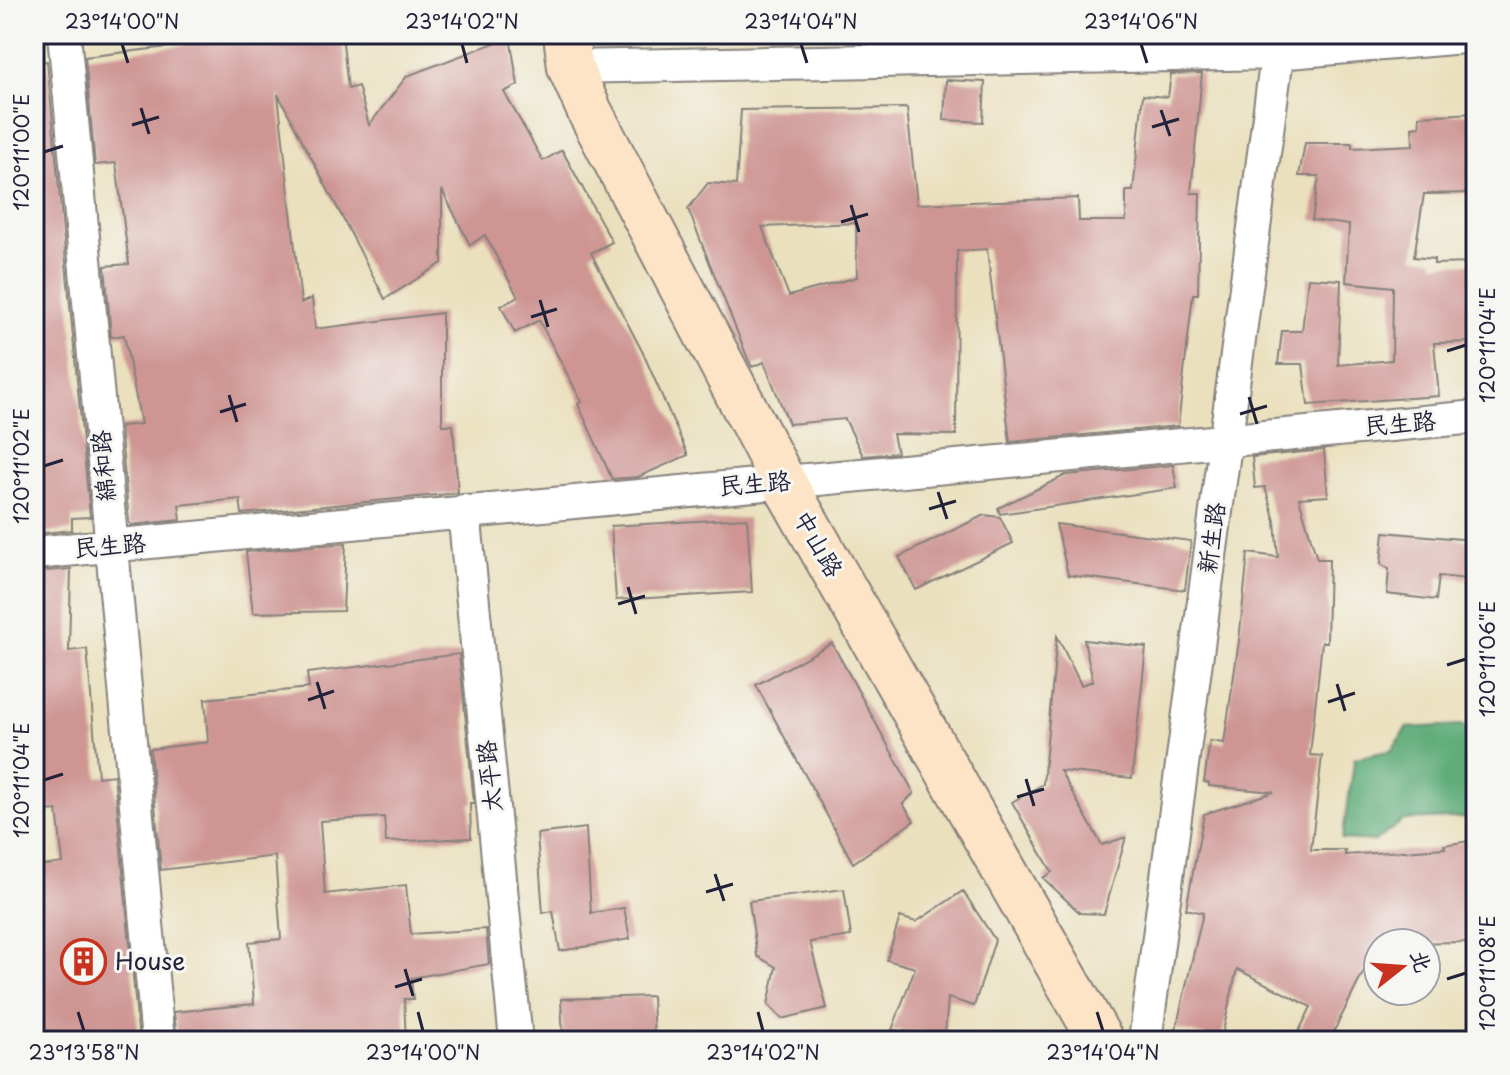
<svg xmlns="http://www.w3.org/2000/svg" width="1510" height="1075" font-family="'Playpen Sans','LXGW WenKai TC',sans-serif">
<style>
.forest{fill:#5fac78;stroke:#40675a;stroke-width:2}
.building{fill:#ce9593;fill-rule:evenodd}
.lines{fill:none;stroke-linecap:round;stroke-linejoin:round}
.minor-casing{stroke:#86817c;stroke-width:36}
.secondary-casing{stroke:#86817c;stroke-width:48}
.minor{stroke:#fff;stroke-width:32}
.secondary{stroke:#fee4c6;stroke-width:44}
.ticks{fill:none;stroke:#22223b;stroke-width:3}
.labels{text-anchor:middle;stroke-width:6;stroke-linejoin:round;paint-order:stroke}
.street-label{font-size:24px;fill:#22223b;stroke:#f6f6f2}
.poi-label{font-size:24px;fill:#22223b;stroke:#f6f6f2;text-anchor:start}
.neatline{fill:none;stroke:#22223b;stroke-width:3}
.ticks-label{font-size:20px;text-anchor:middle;fill:#22223b}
</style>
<rect width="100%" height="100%" fill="#f6f6f2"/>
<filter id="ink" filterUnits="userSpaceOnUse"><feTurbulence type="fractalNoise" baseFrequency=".0125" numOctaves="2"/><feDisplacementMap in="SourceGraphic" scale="16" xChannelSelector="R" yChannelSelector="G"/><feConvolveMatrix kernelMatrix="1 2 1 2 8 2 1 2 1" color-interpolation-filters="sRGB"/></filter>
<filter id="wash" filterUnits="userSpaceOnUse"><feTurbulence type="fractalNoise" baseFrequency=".006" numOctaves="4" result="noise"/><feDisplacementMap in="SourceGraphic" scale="32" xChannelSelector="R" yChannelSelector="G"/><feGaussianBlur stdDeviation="1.8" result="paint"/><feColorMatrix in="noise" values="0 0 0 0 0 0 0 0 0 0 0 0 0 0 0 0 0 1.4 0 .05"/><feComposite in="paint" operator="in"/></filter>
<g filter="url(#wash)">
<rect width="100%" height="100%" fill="#eae0bd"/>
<!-- forest -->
<path class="forest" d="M1462 725 1476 735V817L1404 820 1375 841 1342 839 1355 758 1392 750 1406 728Z"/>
<g id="blocks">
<!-- building -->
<path class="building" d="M183 34H342L348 89 358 86 369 125 407 76 510 37 518 85 504 92 543 161 562 150 612 242 591 253 643 353 688 455 638 477 612 479 578 404 582 402 539 320 515 333 501 306 518 297 485 235 470 245 442 190V263L385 299 278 94 301 303 312 298 315 329 442 313V425H453L458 493 242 514 240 499 179 505 181 520 131 525 129 522 120 426 141 424 124 335 111 337 105 266 129 264 116 163 95 165 85 57 184 45Z
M47 61 90 517 72 518V530L34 534V62Z
M1202 73 1191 193H1200L1198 294H1193L1178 426 1010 442 987 249 957 251 956 435 893 434 897 453 863 456 845 419 789 424 764 362 752 367 748 359 688 209 708 183 736 185 741 110 907 108 917 204 1078 198 1079 221H1126V191H1133L1143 95 1168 97 1171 74ZM856 223 857 277 789 296 762 227Z
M946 80 985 82 983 122 944 120Z
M1476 113V193L1424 194 1414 257 1434 259V264L1476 263V342L1434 343 1439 396 1308 405 1303 364H1278L1282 331H1302L1308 278 1341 280 1338 365 1392 360 1393 287 1346 282 1349 225 1312 220 1319 176H1299L1305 143H1352V148L1413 145 1412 127 1420 126 1419 116Z
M1324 450 1328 496 1299 498 1317 559H1329L1327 642H1322L1310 755 1322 756 1311 850H1345V855L1445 848 1444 845 1476 840V942L1378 943 1329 1041H1294L1311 1007 1237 969 1221 1040 1176 1029 1203 913 1186 909 1204 814 1274 792 1209 786V783L1204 782 1210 741 1224 743 1239 641 1248 553 1278 557 1275 521 1265 487 1255 488 1252 457Z
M1173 465 1177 488 1000 514 998 508 1066 475Z
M984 515 1000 517 1013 543 916 590 899 557Z
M747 518 752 592 616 600 611 526Z
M1056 524 1191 541 1185 590 1068 575Z
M1384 532 1471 540 1467 579 1439 576 1436 600 1387 594 1389 569 1381 564Z
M346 543 343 611 253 613 246 552Z
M71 569 69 651 87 649 98 777 114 775 139 1041H82V1036L34 1041V867L63 863 57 810 34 812V783H37L34 735V572Z
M1057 636 1081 685 1093 681 1084 640 1146 647 1132 778 1060 771 1102 845 1126 837 1104 914 1080 913 1043 878 1052 872 1012 802 1043 784Z
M832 643 914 793 903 804 914 821 853 863 756 685Z
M459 654 474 803H470L471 838 386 842 384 817 320 821 325 894 406 885 411 934 486 929 489 964 411 978 413 999H404L406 1041H177L174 1012 254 1004 249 942 281 939 275 856 161 870 150 749 208 742 205 699 309 688 307 673Z
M586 828 591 913 624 908 630 939 560 951 553 911 543 913 537 834Z
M844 889 851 936 810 942 827 1008 782 1019 768 1005 776 967 757 956 749 901Z
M963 891 995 940 974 1006 948 998 945 1035 892 1030 915 968 887 960 900 917 916 922Z
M652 996 654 1041H563L561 999Z"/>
</g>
</g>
<g filter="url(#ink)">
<use href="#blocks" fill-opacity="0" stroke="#86817c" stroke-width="2"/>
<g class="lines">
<defs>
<path id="minor" d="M64 34 158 1041
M570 67 1277 53 1476 36
M464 511 516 1041
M34 553 1476 417
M1145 1041 1280 34"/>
<path id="secondary" d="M566 34 570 67 590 112 783 481 1101 1041"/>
</defs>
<!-- minor casing -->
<use href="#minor" class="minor-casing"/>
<!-- secondary casing -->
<use href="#secondary" class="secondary-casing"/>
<!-- minor -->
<use href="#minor" class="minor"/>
<!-- secondary -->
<use href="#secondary" class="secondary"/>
</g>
</g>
<!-- ticks -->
<path class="ticks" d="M122 44 128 63M462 44 467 63M801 44 807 63M1141 44 1147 63M141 108 149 134M1161 110 1170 136M132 125 159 117M1152 127 1179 119M44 152 63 146M851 205 859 232M841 222 868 214M540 300 548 327M531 317 557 309M1447 351 1466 345M229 395 237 422M1249 397 1257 424M220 412 246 404M1240 414 1267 406M44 466 63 460M938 492 947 519M929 509 956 501M628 587 636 614M618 604 645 596M1447 665 1466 659M317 682 325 709M1337 684 1345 711M308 700 334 691M1328 702 1355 693M1026 779 1034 806M44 780 63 774M1017 797 1044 789M715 874 724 901M706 892 733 884M405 969 413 996M1447 979 1466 973M395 987 422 979M78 1012 84 1031M418 1012 423 1031M758 1012 763 1031M1097 1012 1103 1031"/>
<!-- icons -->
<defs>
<symbol id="building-ring" viewBox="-11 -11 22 22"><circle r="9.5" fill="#f6f6f2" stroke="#c8321e" stroke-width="1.5"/><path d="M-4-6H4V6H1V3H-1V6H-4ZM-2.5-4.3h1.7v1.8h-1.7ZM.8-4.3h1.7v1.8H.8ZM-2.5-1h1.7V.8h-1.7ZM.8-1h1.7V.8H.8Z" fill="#c8321e"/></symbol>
</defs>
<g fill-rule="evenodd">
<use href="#building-ring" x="58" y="936" width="51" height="51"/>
</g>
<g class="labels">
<!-- street labels -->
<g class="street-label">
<text transform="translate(1400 424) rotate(-5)" y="8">民生路</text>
<text transform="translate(104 466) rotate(-95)" y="8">綿和路</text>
<text transform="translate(755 484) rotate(-5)" y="8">民生路</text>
<text transform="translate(1212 538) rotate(-82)" y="8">新生路</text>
<text transform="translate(818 544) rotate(60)" y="8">中山路</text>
<text transform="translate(110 546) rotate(-5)" y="8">民生路</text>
<text transform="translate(490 776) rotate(-96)" y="8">太平路</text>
</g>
<!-- poi labels -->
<g class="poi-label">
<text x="115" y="970">House</text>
</g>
</g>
<!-- margin -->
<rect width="1510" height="1075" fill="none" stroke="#f6f6f2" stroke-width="88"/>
<!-- north arrow -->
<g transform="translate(1402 967) rotate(73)"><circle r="38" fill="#f6f6f2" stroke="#a1a1a9" stroke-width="2"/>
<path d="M0-6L14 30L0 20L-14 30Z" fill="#c8321e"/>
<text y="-12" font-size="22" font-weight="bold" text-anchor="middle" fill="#22223b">北</text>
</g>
<rect x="44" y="44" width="1422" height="987" class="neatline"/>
<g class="ticks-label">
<text x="122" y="29">23°14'00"N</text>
<text x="462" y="29">23°14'02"N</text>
<text x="801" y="29">23°14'04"N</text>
<text x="1141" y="29">23°14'06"N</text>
<text transform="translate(22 152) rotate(-90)" y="7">120°11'00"E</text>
<text transform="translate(1488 345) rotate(-90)" y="7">120°11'04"E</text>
<text transform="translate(22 466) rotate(-90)" y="7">120°11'02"E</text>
<text transform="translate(1488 659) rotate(-90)" y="7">120°11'06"E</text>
<text transform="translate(22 780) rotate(-90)" y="7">120°11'04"E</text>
<text transform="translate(1488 973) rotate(-90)" y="7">120°11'08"E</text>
<text x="84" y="1060">23°13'58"N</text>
<text x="423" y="1060">23°14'00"N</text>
<text x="763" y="1060">23°14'02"N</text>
<text x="1103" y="1060">23°14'04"N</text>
</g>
</svg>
